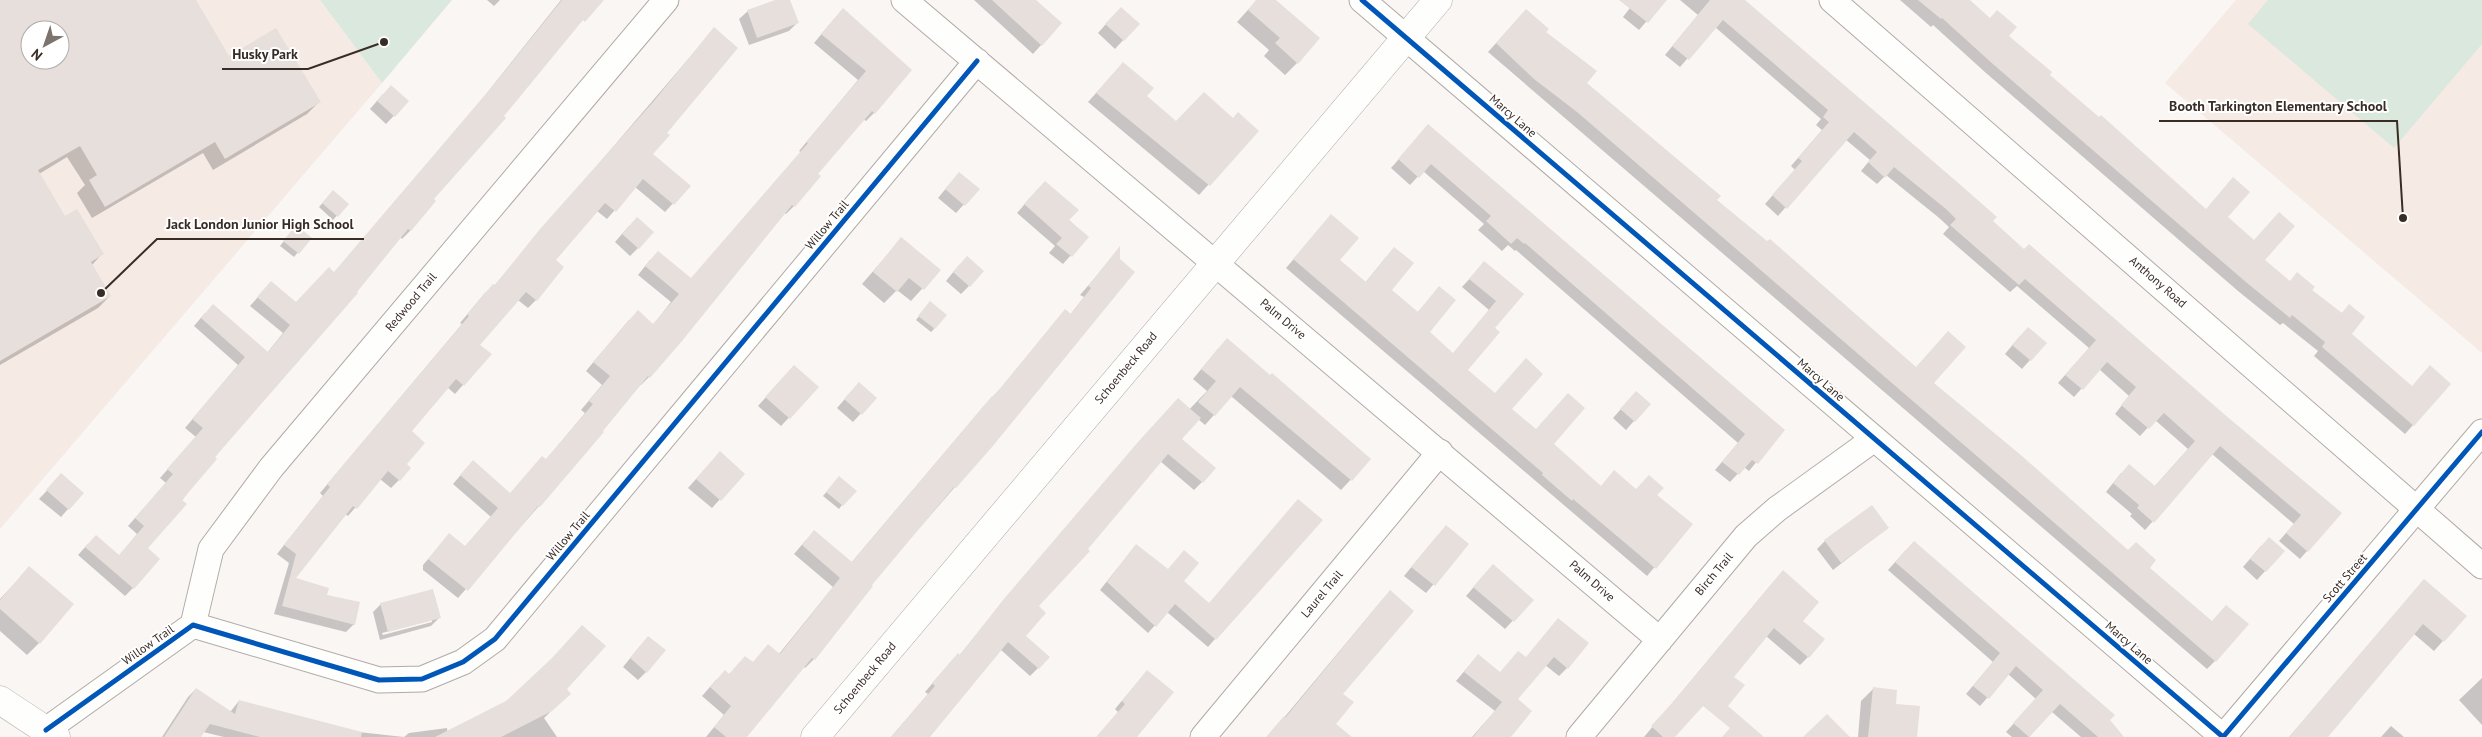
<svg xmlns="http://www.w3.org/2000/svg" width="2482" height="737" font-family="'PT Sans',sans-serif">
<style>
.built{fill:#f5eae4;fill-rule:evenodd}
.green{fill:#dbe8dd}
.shadow{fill:#0003;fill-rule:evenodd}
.building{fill:#e7dfdb;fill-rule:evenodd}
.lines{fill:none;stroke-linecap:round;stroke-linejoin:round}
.minor-casing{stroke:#b2aaa6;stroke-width:27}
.major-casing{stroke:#b2aaa6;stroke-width:29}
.minor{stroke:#fefefd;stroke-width:25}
.major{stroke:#fefefd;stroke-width:28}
.cycleway-casing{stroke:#fff;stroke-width:8}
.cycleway{stroke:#0057b8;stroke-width:5}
.labels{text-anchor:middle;stroke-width:4;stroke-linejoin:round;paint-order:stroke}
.street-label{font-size:12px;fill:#392c25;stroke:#fff}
.leader{fill:none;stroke:#392c25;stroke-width:2}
.callout-dot{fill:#392c25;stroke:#fff;stroke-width:2}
.callout-label{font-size:14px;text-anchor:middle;font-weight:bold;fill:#392c25;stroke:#fff;stroke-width:4;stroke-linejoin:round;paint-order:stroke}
</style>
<rect width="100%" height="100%" fill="#f9f6f4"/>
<!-- built -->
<path class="built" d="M0 0H320L382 83 0 529ZM30 30H60V60H30Z
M2236 0H2482V353L2165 83Z"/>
<!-- green -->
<path class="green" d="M320 0H452L382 83Z
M2268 0H2482V44L2394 148 2248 24Z"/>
<!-- shadow -->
<path class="shadow" d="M0 0H195L229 57 319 102 307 114 213 170 203 153 92 218 77 193 85 185 67 157 39 174 65 217 102 254 92 265 110 296 98 308 0 365ZM30 30H60V60H30Z
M487 0H500L494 6Z
M561 0H602L575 28 432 199 434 201 410 231 402 239 400 237 214 458 146 548 133 588 125 596 78 555 88 544 119 556 137 534 128 526 166 483 160 478 196 437 185 428 238 365 194 326 205 313 267 353 283 333 250 306 264 290 296 304 334 273 483 98Z
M779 0H789L797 23 789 31 749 45 739 19 748 11Z
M974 0H1035L1061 23 1033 54Z
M1257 0H1274L1297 63 1285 75 1264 56 1269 50 1237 22Z
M1636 0H1665L1639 30 1623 17Z
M1680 0H1743L2024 250 2340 513 2300 559 2279 541 2294 524 2212 454 2145 530 2130 516 2132 514 2106 492 2121 473 2154 487 2188 449 2155 420 2140 436 2115 414 2129 396 2099 369 2074 397 2058 383 2089 348 2017 286 2010 292 1943 234 1949 227 1938 217 1886 175 1877 184 1861 171 1870 160 1845 139 1778 216 1765 204 1795 170 1791 166 1822 130 1816 125 1821 119 1715 27 1680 67 1665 55 1698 15Z
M1900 0H1968L2049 75 2205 210 2226 217 2263 260 2289 282 2311 290 2341 314 2349 306 2350 334 2413 425 2405 434 2314 356 2318 351 2283 323 2280 325 2238 291 1986 73 1933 25 1931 27Z
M1113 16 1138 24 1115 49 1098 33Z
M835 18 910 70 874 113 866 121 863 119 817 174 794 206 786 214 784 213 649 377 641 385 639 384 539 506 458 598 423 570V565L449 535 465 547 491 517 453 484 465 470 510 494 545 461 585 413 581 410 602 385 586 371 629 320 653 325 671 302 638 275 650 260 691 279 801 152 799 151 858 80 814 43Z
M1518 19 1545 32 1586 83 1716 200 2212 622 2247 625 2215 661 2207 669 1488 52Z
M714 29 665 133 651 154 689 186 665 212 635 187 607 219 597 211 554 260 536 300 528 308 518 300 479 345 490 354 455 394 447 387 410 432 405 464 399 480 391 488 380 479 348 516 345 514 294 579 325 596 354 624 346 632 274 614 289 563 277 554 323 496 320 493 462 324 460 323 485 293 494 286Z
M1114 73 1176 123 1233 119 1257 131 1199 195 1088 102Z
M383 94 408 101 386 124 370 109Z
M1421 134 1783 430 1749 471 1744 467 1730 482 1715 470 1738 443 1516 250 1515 251 1508 245 1502 251 1478 230 1484 224 1423 171 1410 185 1391 168Z
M959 173 978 189 956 213 938 198Z
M1037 190 1087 237 1063 264 1049 253 1055 246 1017 213Z
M329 196 347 204 333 220 319 207Z
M1324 224 1338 261 1365 283 1386 257 1390 290 1417 313 1439 288 1428 332 1453 354 1489 310 1462 287 1484 263 1522 294 1493 328 1467 370 1600 487 1655 496 1691 524 1647 576 1286 268Z
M629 226 638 248 630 256 615 242Z
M292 231 310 238 294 257 280 246Z
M901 239 939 270 911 301 897 290 884 303 862 284Z
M1114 256 955 487 870 585 872 586 814 659 805 668 803 666 745 737H706L724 715 702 696 716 680 752 663 779 654 833 587 794 554 806 540 851 563 984 406 1070 315 1084 297 1080 295Z
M959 265 969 286 961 294 946 281Z
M927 306 934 329 931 332 916 320Z
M2020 336 2045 343 2022 369 2005 354Z
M1218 349 1370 459 1341 490 1231 396 1205 425 1198 419 1180 439 1214 468 1202 482 1194 490 1160 461 1037 606 1025 636 1038 668 1030 676 1001 650 927 737H891L928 694 925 692 950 663 959 656 996 610 1207 391 1193 379Z
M786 375 817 388 781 426 758 406Z
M851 392 875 398 853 422 837 408Z
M1636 392 1649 404 1626 430 1613 418Z
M712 461 743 474 712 508 688 488Z
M836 481 842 505 839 509 823 496Z
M54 483 68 509 61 517 39 499Z
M1887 528 1833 570 1817 549 1825 541Z
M1438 535 1467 545 1426 593 1404 576Z
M1136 545 1209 604 1215 639 1208 647 1167 612 1148 633 1100 590Z
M2261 546 2283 551 2257 580 2243 567Z
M1906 550 2109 720 2123 737H2081L2052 712 2029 737H2012L2006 732 2036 699 2008 674 1980 706 1966 694 1993 662 1888 570Z
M29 568 39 643 27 655 0 631V599Z
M1485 574 1532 600 1505 629 1466 596Z
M1775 580 1801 621 1808 657 1800 665 1766 636 1674 737H1644Z
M2424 580 2465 616 2434 651 2414 634 2326 737H2289Z
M1382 600 1341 694 1334 725 1350 737H1268Z
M381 604 439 618 431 626 380 640 373 612ZM432 620V622L383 635 382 633Z
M1551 628 1567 668 1559 676 1545 665 1516 699 1510 737H1472L1495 711 1456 681 1478 655 1500 673 1526 658Z
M640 646 646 672 638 680 623 667Z
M1147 671 1137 737H1097L1118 712 1115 709Z
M2482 678V725L2459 700Z
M1874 688 1894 705 1915 737H1858L1861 701Z
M196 689 230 712 239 701 331 729 404 737 409 733 447 728 448 737H224L203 732 200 737H162L188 697Z
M569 694 544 718 557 737H457Z
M2391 726 2404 737H2381Z"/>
<!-- building -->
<path class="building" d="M0 0H196L229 56 276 28 321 102 225 159 215 142 105 207 89 180 97 175 80 146 38 170 65 216 77 209 104 254 91 262 111 296 0 361ZM30 30H60V60H30Z
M562 0H604L585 22 583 20 504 116 506 118 434 199 436 201 411 231 408 229 357 292 358 293 215 457 217 459 182 500 187 504 148 548 160 559 134 589 85 547 96 535 119 555 144 526 135 518 173 474 167 469 203 428 192 419 245 357 201 318 213 304 268 352 290 325 257 297 271 281 296 302 329 267 334 272 491 88Z
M775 0H790L799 23 757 38 747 10Z
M992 0H1036L1062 23 1042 46Z
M1256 0H1276L1320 38 1298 64 1275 43 1280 38 1248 10Z
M1619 0H1667L1648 23Z
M1710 0H1745L1956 181 1997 217 1993 221 2024 249 2029 244 2224 414 2342 513 2308 552 2286 533 2301 515 2220 446 2154 523 2137 508 2139 505 2113 483 2129 464 2155 486 2195 441 2164 413 2149 429 2121 405 2136 387 2107 362 2083 390 2065 375 2096 340 2025 279 2019 285 1950 225 1956 219 1946 209 1894 167 1885 178 1868 162 1877 152 1854 132 1787 209 1772 195 1802 161 1798 158 1829 122 1823 117 1828 110 1723 20 1689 60 1672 46Z
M1918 0H1970L1990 18 1997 10 2017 27 2009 36 2052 72 2050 75 2099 117 2101 115 2206 209 2233 177 2250 192 2228 217 2254 240 2279 212 2295 226 2265 260 2290 281 2297 272 2315 287 2312 290 2342 313 2349 304 2365 317 2352 334 2412 386 2430 365 2451 384 2414 426 2322 347 2325 342 2292 315 2290 318 2247 283 1994 65 1942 18 1941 19Z
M1121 7 1140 24 1124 41 1105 24Z
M843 8 912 70 875 114 872 111 818 174 821 176 795 207 792 205 682 341 650 378 648 376 603 431 604 432 540 507 538 506 468 591 428 559 449 533 465 546 498 508 460 475 473 460 510 493 542 456 546 459 593 404 589 401 610 376 593 362 638 310 653 324 679 294 645 266 658 251 691 278 808 143 806 142 866 71 821 34Z
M1526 9 1549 29 1546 32 1597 71 1587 83 1721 196 1717 200 1767 241 1770 239 1916 367 1948 331 1966 347 1934 383 2022 456 2128 550 2136 542 2156 560 2150 568 2212 621 2226 605 2249 624 2216 662 1577 112 1534 79 1496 43Z
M714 27 738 48 667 133 670 135 653 154 691 186 674 205 643 179 616 212 605 203 556 260 564 267 537 301 526 292 480 345 492 354 464 386 456 379 412 431 425 443 407 464 411 468 400 481 388 471 357 509 353 506 296 578 329 588 327 595 360 602 355 625 282 606 296 554 284 545 330 487 327 484 469 316 467 314 493 284 495 285 540 229 654 101Z
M1123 62 1154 88 1147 96 1176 121 1204 92 1233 118 1238 112 1259 131 1210 186 1096 93Z
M391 85 409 101 395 117 377 101Z
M1428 124 1785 430 1758 464 1752 460 1739 475 1722 462 1745 434 1525 243 1524 244 1517 238 1511 244 1486 221 1491 216 1431 164 1419 178 1398 159Z
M959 172 980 189 965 206 945 189Z
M1045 181 1079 210 1069 220 1089 237 1072 257 1056 244 1062 238 1024 204Z
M333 190 349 204 338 217 322 203Z
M1331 214 1359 238 1340 260 1366 282 1394 247 1414 263 1392 290 1418 312 1439 286 1456 300 1430 332 1453 353 1496 301 1469 279 1484 261 1524 294 1495 328 1500 332 1468 370 1495 393 1526 358 1543 374 1512 409 1536 429 1568 393 1585 408 1554 444 1601 486 1614 470 1636 489 1649 475 1664 488 1657 495 1693 524 1656 569 1573 499 1572 501 1542 475 1543 473 1293 259Z
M637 217 654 232 639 249 622 234Z
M296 225 312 238 299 254 283 241Z
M901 237 941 270 924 290 909 278 897 292 873 272Z
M1120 246V259L1135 272 992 447 956 488 954 487 872 585 873 586 815 660 812 658 747 737H726L714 727 731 706 710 687 725 670 729 674 745 656 753 662 768 644 780 654 840 578 802 545 814 530 852 562 992 396 993 397 1065 309 1071 314 1091 288 1088 286Z
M967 256 984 271 970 287 953 272Z
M930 301 947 315 935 329 918 316Z
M2028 327 2047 343 2031 361 2012 345Z
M1227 338 1270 375 1272 373 1371 459 1352 481 1240 387 1215 416 1198 402 1216 381 1201 369Z
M794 365 819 387 790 419 765 397Z
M859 382 877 398 862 415 844 399Z
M1636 391 1651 404 1635 422 1620 409Z
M1178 398 1201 418 1182 439 1216 468 1203 483 1168 454 1088 549 1090 551 1039 606 1046 613 1026 636 1050 657 1039 669 1008 642 930 737H891L935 686 932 683 958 653 960 655 1003 600 1138 442Z
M720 451 745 474 721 501 696 479Z
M61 473 84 493 69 510 46 490Z
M839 476 857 491 843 506 826 492Z
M1298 499 1323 520 1216 640 1175 604 1156 627 1107 582 1136 544 1168 569 1184 550 1199 563 1184 581 1209 603Z
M1872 505 1889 528 1841 563 1824 540Z
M1446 525 1469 544 1435 586 1411 567Z
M2269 537 2285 551 2266 572 2250 559Z
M1914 541 2115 715 2110 720 2124 737H2098L2060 704 2029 737 2013 723 2043 690 2016 666 1989 699 1973 686 2000 653 1895 562Z
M1493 564 1534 600 1514 622 1473 587Z
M29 566 74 604 40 644 0 609V600Z
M1783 570 1819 602 1803 621 1825 639 1809 658 1774 628 1734 677 1745 685 1728 706 1764 737H1722L1730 728 1703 706 1675 737H1663L1651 726 1674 701Z
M2424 579 2467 616 2444 642 2423 624 2328 737H2289Z
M433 589 441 618 388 632 380 603Z
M1390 590 1414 611 1343 694 1354 702 1336 724 1352 737H1266L1284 716 1285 718Z
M1558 618 1589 643 1568 669 1554 657 1518 699 1532 711 1511 737H1473L1502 702 1464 672 1478 654 1500 672 1518 651 1526 657Z
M582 625 606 646 567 689 571 694 552 711 501 737H435L506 701 552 658Z
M648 636 666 650 647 673 630 658Z
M1147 670 1174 692 1137 737H1096L1125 704 1122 701Z
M1873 687 1897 690 1896 704 1920 706 1917 737H1868Z
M196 688 235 714 239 700 362 732 361 737H260L210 724 201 737H164Z
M1827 714 1850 737H1803Z"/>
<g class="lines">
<defs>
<path id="minor" d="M904 0 1660 640
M1362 0 2223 737 2482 432
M1832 0 2482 566
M193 625 211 549 271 468 666 0
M46 730 193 625 379 680 422 679 463 662 495 639 977 61
M1203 737 1440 452
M1579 737 1746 536 1777 509 1874 439"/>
<path id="major" d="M0 700 56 737
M815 737 1438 0"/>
</defs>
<!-- minor casing -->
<use href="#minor" class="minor-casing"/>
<!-- major casing -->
<use href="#major" class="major-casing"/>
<!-- minor -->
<use href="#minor" class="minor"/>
<!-- major -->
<use href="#major" class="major"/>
<defs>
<path id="cycleway" d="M1362 0 2223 737 2482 432
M46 730 193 625 379 680 422 679 463 662 495 639 977 61"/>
</defs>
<!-- cycleway casing -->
<use href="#cycleway" class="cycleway-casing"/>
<!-- cycleway -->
<use href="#cycleway" class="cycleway"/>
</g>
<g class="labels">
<!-- street labels -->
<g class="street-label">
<text transform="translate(1513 116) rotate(41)" y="4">Marcy Lane</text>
<text transform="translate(827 225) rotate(-50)" y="4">Willow Trail</text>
<text transform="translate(2158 282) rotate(41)" y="4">Anthony Road</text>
<text transform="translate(411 302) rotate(-50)" y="4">Redwood Trail</text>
<text transform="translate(1283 319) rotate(40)" y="4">Palm Drive</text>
<text transform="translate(1126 368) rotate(-50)" y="4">Schoenbeck Road</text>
<text transform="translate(1821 380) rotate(41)" y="4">Marcy Lane</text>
<text transform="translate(568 536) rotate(-50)" y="4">Willow Trail</text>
<text transform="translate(1714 574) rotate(-50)" y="4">Birch Trail</text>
<text transform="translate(2345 578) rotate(-49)" y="4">Scott Street</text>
<text transform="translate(1592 581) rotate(41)" y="4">Palm Drive</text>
<text transform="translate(1322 594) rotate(-50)" y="4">Laurel Trail</text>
<text transform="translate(2129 643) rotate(41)" y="4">Marcy Lane</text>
<text transform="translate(148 645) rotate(-35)" y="4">Willow Trail</text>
<text transform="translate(865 678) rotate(-50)" y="4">Schoenbeck Road</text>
</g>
</g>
<!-- callouts -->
<path class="leader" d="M384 42L308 69H222M2403 218L2397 121H2159M101 293L157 239H364"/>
<g class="callout-dot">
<circle cx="384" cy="42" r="5"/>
<circle cx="2403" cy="218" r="5"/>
<circle cx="101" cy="293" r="5"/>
</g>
<g class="callout-label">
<text x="265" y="59">Husky Park</text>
<text x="2278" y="111">Booth Tarkington Elementary School</text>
<text x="260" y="229">Jack London Junior High School</text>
</g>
<!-- north arrow -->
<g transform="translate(45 45) rotate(220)"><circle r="24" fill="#ffffff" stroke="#b0aba8"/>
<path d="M0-4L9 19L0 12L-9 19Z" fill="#7c736d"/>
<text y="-8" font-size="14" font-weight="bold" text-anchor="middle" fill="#392c25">N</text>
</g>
</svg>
